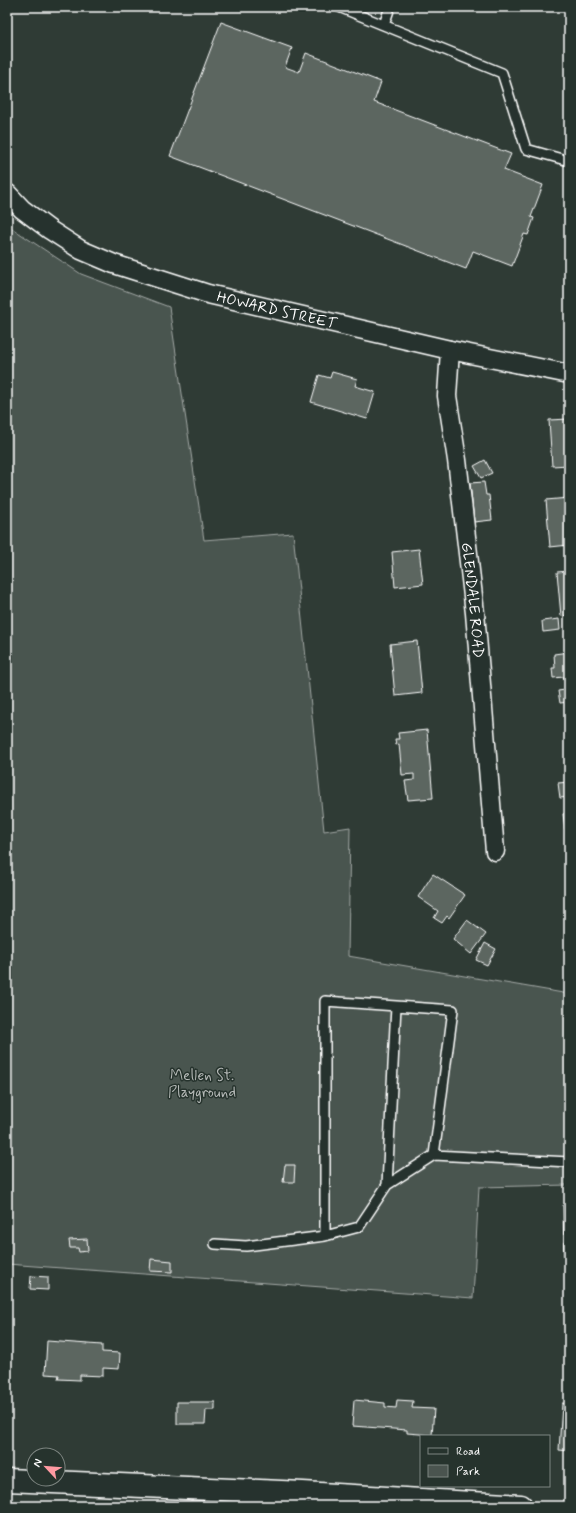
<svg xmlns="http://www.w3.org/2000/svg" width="576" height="1513" font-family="Mynerve,sans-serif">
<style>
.green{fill:#4a544f;stroke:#a4aaa7}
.building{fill:#5b6661;stroke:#fff}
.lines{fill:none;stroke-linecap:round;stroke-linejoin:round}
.service-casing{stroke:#fff;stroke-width:12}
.minor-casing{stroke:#fff;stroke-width:21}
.primary-casing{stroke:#fff;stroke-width:25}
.service{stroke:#26332d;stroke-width:9}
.minor{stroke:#26332d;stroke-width:18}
.primary{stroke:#26332d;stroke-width:22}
.labels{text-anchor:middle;stroke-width:3;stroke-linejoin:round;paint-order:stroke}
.street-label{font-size:15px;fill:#fff;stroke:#26332d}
.park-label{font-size:15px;fill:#b7bbb9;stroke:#26332d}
</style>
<rect width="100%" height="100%" fill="#2f3b35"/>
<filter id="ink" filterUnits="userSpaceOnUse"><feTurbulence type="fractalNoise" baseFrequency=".025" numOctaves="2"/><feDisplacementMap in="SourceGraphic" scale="8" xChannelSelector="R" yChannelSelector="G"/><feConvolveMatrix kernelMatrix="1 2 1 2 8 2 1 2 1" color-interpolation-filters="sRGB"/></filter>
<g filter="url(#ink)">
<!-- green -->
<path class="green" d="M7 225 81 274 169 307 204 540 293 533 324 831 350 827 348 956 569 994V1185L479 1187 473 1298 7 1264Z"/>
<!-- building -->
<path class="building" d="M221 22 292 48 285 67 299 72 306 53 381 82 374 102 511 154 504 170 543 185 531 217 534 218 528 235 524 234 512 266 473 251 466 269 170 156Z
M332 372 357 379 355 386 375 392 367 419 311 402 319 375 330 378Z
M569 419V465L552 466 549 420Z
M485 460 492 473 481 478 474 466Z
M484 482 486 495H489L492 520 474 522 470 483Z
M569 498V545L550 547 546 500Z
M419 549 423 584 395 587 392 552Z
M569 571V615L561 616 557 572Z
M559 619 560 630 543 632 542 621Z
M417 641 422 693 395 696 390 644Z
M569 652V702L560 703 558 691 565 690 564 677 553 678 552 668H555L554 654Z
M427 730 433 798 408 800 405 781 414 780V774L402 775 399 744 396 745 395 739H399L398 733Z
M569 782V797L560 798 558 783Z
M569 813V828L565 829 563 814Z
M433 874 465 895 449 918 447 916 442 923 434 918 438 911 418 897Z
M467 920 486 934 471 954 453 939Z
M485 943 496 949 487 965 476 960Z
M285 1165H295L294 1182H283Z
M563 1205H569V1259H564Z
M87 1239 88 1251 79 1252 78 1248H70L69 1240Z
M151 1259 172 1261V1272L150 1271Z
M31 1276 48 1277V1290L30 1289Z
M47 1341 102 1345V1352L120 1353 119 1369 103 1368V1376L80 1375V1380L58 1379 59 1375 45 1374Z
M354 1400 385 1403V1407L396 1408 397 1400 413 1401 412 1408 434 1409 432 1435 407 1433V1430L352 1426Z
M177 1402H215V1410H206L205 1424H177Z
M562 1403 569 1404V1451L559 1450Z"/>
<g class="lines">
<defs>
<path id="service" d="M339 7 502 73 526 149 569 161
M384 25 390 7
M387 1185 396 1006
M325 1236V1001L453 1010 434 1155
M215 1244 246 1246 325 1236 359 1227 387 1185 434 1155 569 1162"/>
<g id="minor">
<path id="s1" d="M7 193 22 209 50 230 81 250 114 264 208 294 450 350 569 374"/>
<path id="s2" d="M450 350 447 396 457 460 475 613 495 851"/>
</g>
<path id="primary" d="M7 1480 303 1493 521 1506"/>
</defs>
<!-- service casing -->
<use href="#service" class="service-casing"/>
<!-- minor casing -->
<use href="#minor" class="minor-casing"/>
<!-- primary casing -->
<use href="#primary" class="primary-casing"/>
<!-- service -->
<use href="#service" class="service"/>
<!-- minor -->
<use href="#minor" class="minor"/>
<!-- primary -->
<use href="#primary" class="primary"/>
</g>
</g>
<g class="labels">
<!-- street labels -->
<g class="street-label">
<text dy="5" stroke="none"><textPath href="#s1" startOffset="299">HOWARD STREET</textPath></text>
<text dy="5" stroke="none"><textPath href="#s2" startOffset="252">GLENDALE ROAD</textPath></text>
</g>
<!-- park labels -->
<g class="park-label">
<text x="202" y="1080">Mellen St.<tspan x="202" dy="17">Playground</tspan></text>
</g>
</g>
<!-- margin -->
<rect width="576" height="1513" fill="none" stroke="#26332d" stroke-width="24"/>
<rect x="12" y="12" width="552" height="1489" fill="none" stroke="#fff" stroke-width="1.5" filter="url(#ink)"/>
<!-- legend -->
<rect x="420" y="1435" width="130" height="52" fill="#26332d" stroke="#7d8581"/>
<rect x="428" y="1448" width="20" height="6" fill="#26332d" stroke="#7d8581"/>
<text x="456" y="1455" font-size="12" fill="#ffffff">Road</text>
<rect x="428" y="1465" width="20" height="12" fill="#4a544f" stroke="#7d8581"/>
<text x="456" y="1475" font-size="12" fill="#ffffff">Park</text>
<!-- north arrow -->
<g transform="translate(46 1467) rotate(296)"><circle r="19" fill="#26332d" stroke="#7d8581"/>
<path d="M0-3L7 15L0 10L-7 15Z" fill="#ff9aa2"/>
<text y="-6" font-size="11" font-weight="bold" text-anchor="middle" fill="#ffffff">N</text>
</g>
</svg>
